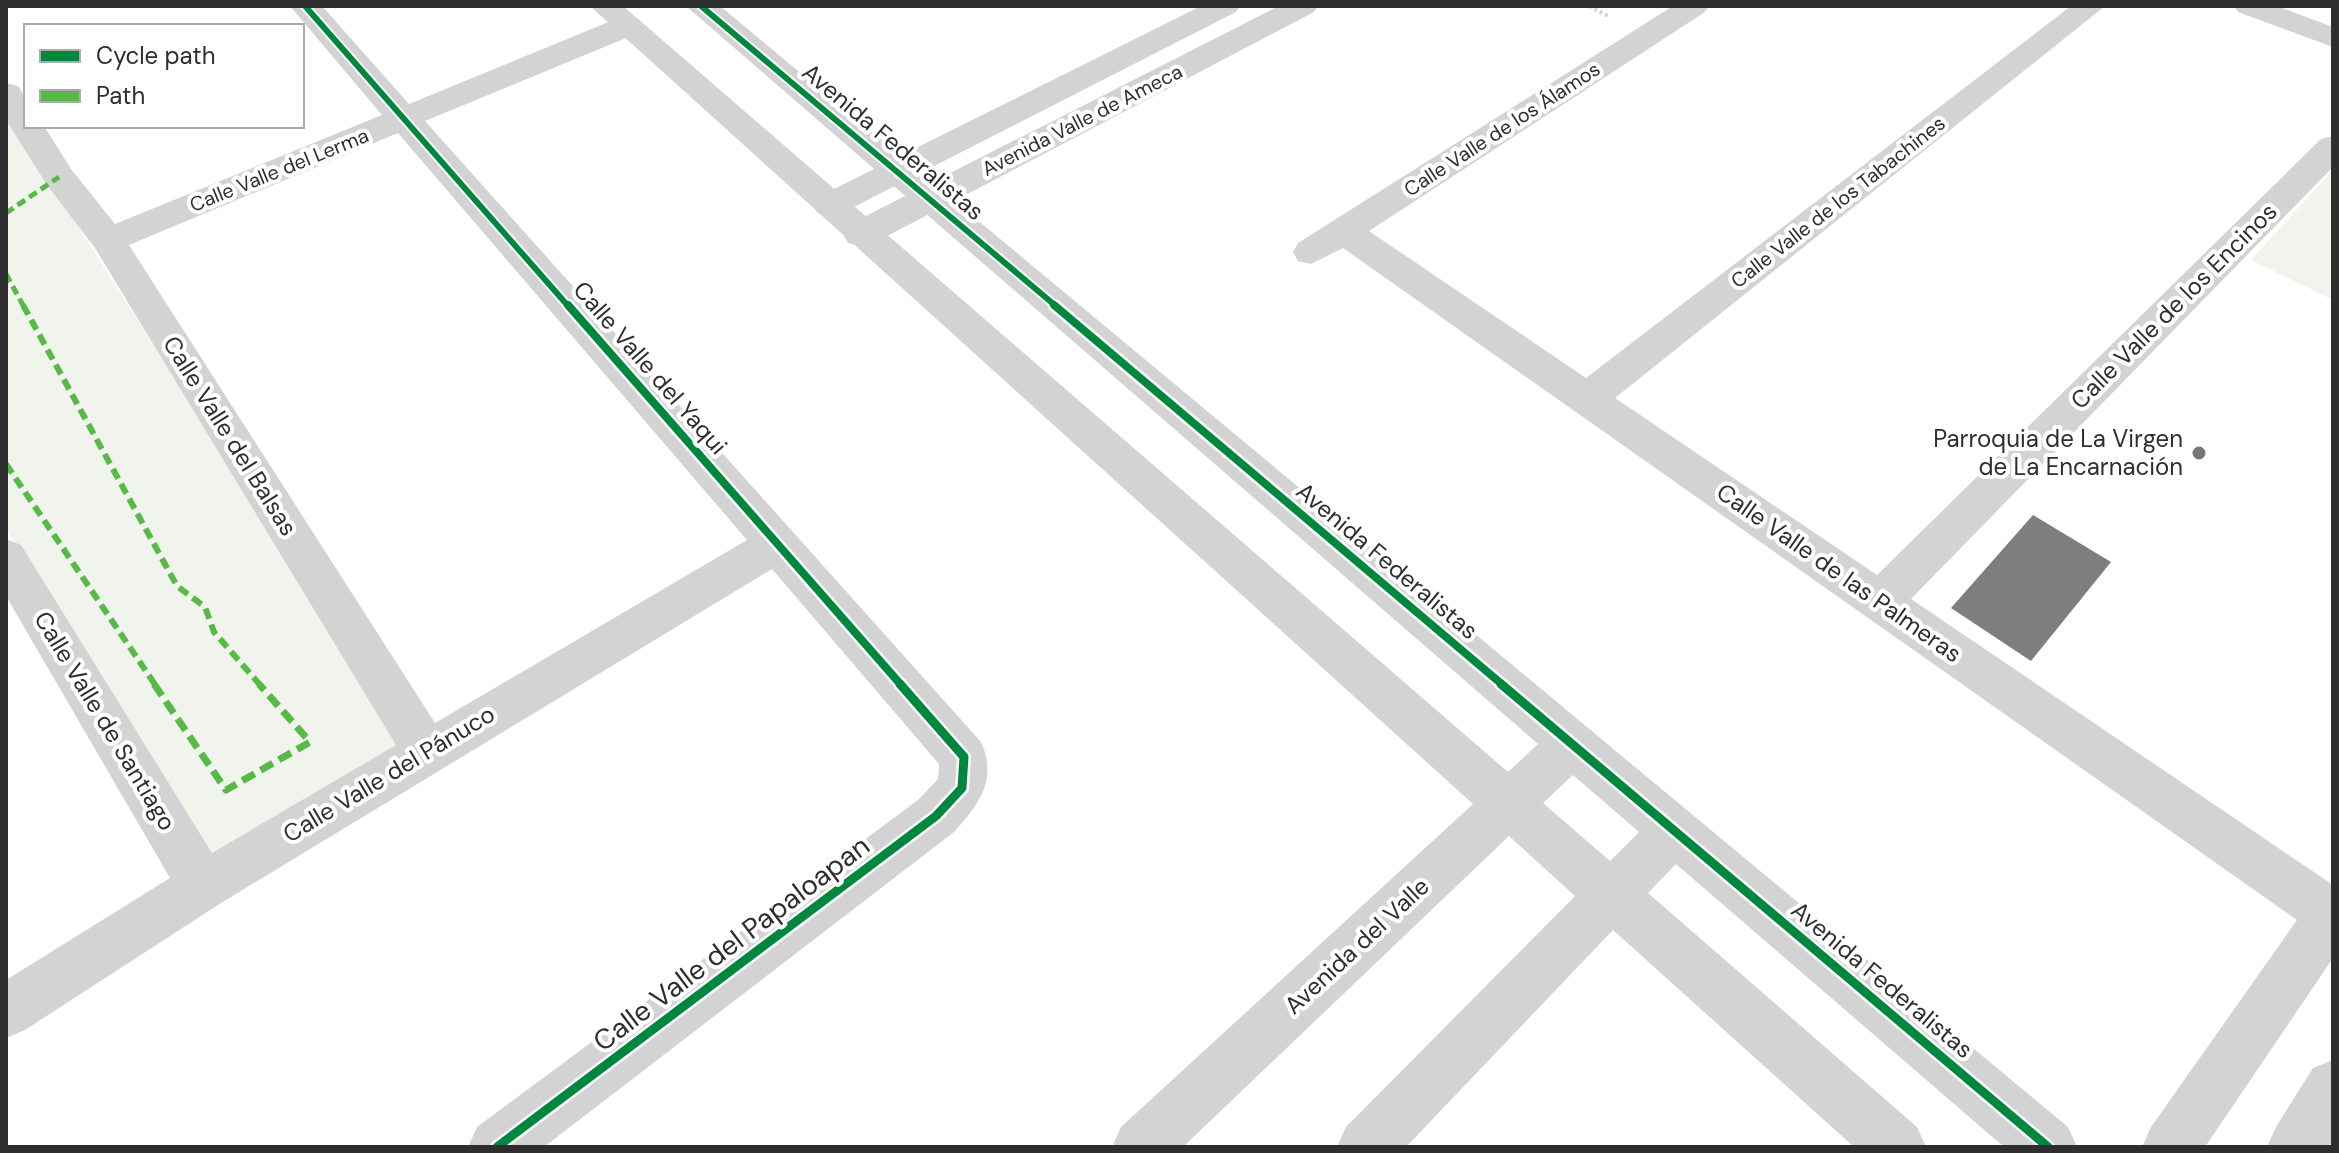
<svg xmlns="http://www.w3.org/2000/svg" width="2339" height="1153" font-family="'DM Sans',sans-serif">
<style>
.green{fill:#f0f4ec}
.building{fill:#7e7e7e}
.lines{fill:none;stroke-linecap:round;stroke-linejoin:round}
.path{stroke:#d3d3d3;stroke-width:4;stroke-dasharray:3 3;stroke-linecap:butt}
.minor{fill:#d3d3d3;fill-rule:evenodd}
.tertiary{fill:#d3d3d3;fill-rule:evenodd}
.quiet-far2{stroke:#58b947;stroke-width:5;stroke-dasharray:9 5;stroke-linecap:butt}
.quiet-far1{stroke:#58b947;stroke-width:6;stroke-dasharray:11 6;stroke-linecap:butt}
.quiet{stroke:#58b947;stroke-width:7;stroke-dasharray:14 7;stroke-linecap:butt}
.cycleway-far2-casing{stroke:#fff;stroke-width:10}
.cycleway-far1-casing{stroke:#fff;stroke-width:13}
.cycleway-casing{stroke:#fff;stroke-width:14}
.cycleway-far2{stroke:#00873e;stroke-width:6}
.cycleway-far1{stroke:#00873e;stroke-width:8}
.cycleway{stroke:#00873e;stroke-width:9}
.poi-dot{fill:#777;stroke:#fff;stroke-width:3}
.labels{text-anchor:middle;stroke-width:8;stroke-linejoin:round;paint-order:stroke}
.far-street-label{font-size:20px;fill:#2e2e2e;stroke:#fff}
.street-label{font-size:24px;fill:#2e2e2e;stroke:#fff}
.poi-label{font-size:24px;fill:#2e2e2e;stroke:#fff;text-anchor:end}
.near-street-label{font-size:28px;fill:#2e2e2e;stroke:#fff}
</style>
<rect width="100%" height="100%" fill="#fff"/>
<!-- green -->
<path class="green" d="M6 114 408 743 195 874 6 528Z
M2333 170V300L2251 260Z"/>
<!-- building -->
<path class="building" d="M2033 515 2111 562 2031 661 1951 608Z"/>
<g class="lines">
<!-- path -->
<path class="path" d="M1589 6 1610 17"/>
<!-- minor -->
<path class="minor" d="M290 6H322L409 104 616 19H638L643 26 638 33 425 121 981 742C998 779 979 805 954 832L544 1147H468L477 1127 918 800 938 779 939 764 772 569 221 903 25 1030 6 1038V980L170 878 6 596V539L21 545 212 853 396 745 95 248 47 185 6 120V83L18 86 26 99V126H44L71 169 115 224 382 115ZM398 133 747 540 435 723 129 245Z
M1201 6H1240L1236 12 842 213 830 217 818 213 812 205 818 197Z
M1279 6H1318L1314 12 874 243 861 246 848 243 843 234 848 225Z
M1673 6H1709L1705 12 1369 231 1586 378 2071 6H2105L1615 398 1877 575 2321 139 2333 136V167L1911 599 2333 885V958L2205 1147H2142L2151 1127 2297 920 1343 248 1311 264 1298 261 1293 252 1298 243Z
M2234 6H2277L2333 27V47L2238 12Z
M2333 1060V1140L2329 1147H2267L2276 1127 2313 1068Z"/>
<!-- tertiary -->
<path class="tertiary" d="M590 6H623L1508 772 1538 744 686 6H720L2068 1127 2077 1147H2004L1676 864 1648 893 1917 1127 1926 1147H1854L1613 930 1406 1147H1337L1346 1127 1575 896 1509 836 1183 1147H1112L1121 1127 1473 804ZM1573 775 1639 832 1610 861 1543 803Z"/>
<!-- quiet-far2 -->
<path class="quiet-far2" d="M6 213 59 177
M6 274 24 307"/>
<!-- quiet-far1 -->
<path class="quiet-far1" d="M23 305 177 586 205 607 214 632 261 686
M6 464 156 686"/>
<!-- quiet -->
<path class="quiet" d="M154 684 226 790 310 742 259 684"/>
<defs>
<path id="cycleway-far2" d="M305 6 569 307
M701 6 1057 307"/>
<path id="cycleway-far1" d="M568 305 902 686
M1054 305 1504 686"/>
<path id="cycleway" d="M1501 684 2048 1147
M497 1147 936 816 962 788 964 757 900 684"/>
</defs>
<!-- cycleway-far2 casing -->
<use href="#cycleway-far2" class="cycleway-far2-casing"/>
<!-- cycleway-far1 casing -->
<use href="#cycleway-far1" class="cycleway-far1-casing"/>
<!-- cycleway casing -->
<use href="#cycleway" class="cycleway-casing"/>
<!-- cycleway-far2 -->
<use href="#cycleway-far2" class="cycleway-far2"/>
<!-- cycleway-far1 -->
<use href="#cycleway-far1" class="cycleway-far1"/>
<!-- cycleway -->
<use href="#cycleway" class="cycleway"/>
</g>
<!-- markers -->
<circle class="poi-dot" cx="2199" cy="453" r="8"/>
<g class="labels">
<!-- far-street labels -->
<g class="far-street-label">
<text transform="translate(1082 120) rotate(-27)" y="7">Avenida Valle de Ameca</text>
<text transform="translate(1502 129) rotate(-33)" y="7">Calle Valle de los Álamos</text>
<text transform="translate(279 170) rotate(-22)" y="7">Calle Valle del Lerma</text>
<text transform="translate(1838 202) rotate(-38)" y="7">Calle Valle de los Tabachines</text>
</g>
<!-- street labels -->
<g class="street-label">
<text transform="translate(893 142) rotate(40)" y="8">Avenida Federalistas</text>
<text transform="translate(2174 306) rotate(-45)" y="8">Calle Valle de los Encinos</text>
<text transform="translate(650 368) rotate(49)" y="8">Calle Valle del Yaqui</text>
<text transform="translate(230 436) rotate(58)" y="8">Calle Valle del Balsas</text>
<text transform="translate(1387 561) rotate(40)" y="8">Avenida Federalistas</text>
<text transform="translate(1839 573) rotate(35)" y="8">Calle Valle de las Palmeras</text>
<text transform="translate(105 721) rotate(59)" y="8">Calle Valle de Santiago</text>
<text transform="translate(389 774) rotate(-31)" y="8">Calle Valle del Pánuco</text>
<text transform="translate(1357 946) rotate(-43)" y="8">Avenida del Valle</text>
<text transform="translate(1882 980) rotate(40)" y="8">Avenida Federalistas</text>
</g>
<!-- poi labels -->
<g class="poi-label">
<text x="2183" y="447">Parroquia de La Virgen<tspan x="2183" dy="28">de La Encarnación</tspan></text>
</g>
<!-- near-street labels -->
<g class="near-street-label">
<text transform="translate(731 943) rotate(-37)" y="10">Calle Valle del Papaloapan</text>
</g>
</g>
<!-- border -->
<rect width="2339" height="1153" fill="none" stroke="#2e2e2e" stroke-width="16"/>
<!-- legend -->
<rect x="24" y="24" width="280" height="104" fill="#ffffff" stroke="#ababab" stroke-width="2"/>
<rect x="40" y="50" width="40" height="12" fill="#00873e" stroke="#ababab" stroke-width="2"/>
<text x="96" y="64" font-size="24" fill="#2e2e2e">Cycle path</text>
<rect x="40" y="90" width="40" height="12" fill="#58b947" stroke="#ababab" stroke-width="2"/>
<text x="96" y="104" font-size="24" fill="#2e2e2e">Path</text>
</svg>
